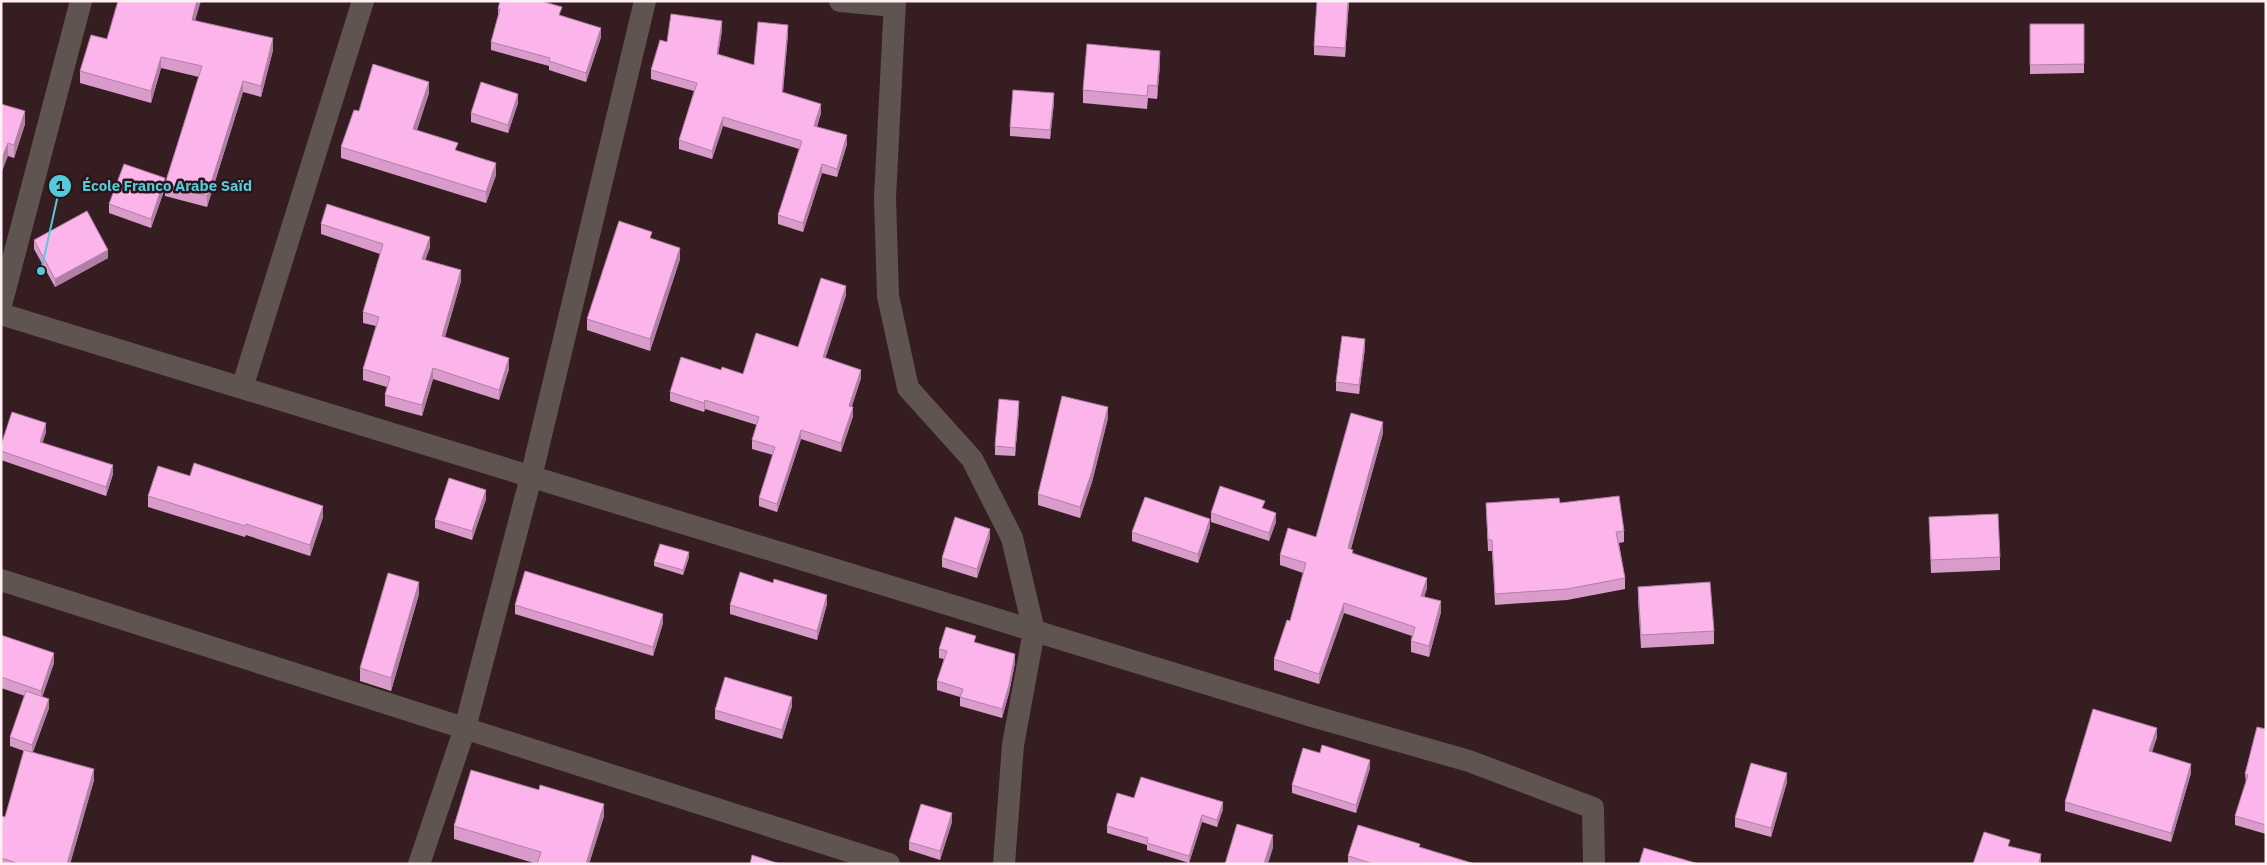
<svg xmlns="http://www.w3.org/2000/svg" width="2267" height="865" font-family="'IBM Plex Sans',sans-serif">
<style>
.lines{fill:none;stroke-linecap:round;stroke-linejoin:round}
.minor{stroke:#605450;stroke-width:22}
.wall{fill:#d99cca}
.shaded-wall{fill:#b07fa4}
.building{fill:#fcb5eb;stroke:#b07fa4}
.leader{fill:none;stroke:#53cbdb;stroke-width:2}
.callout-dot{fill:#53cbdb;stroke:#2b1419;stroke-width:2}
.mark-label{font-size:15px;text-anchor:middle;font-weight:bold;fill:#111}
.callout-label{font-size:15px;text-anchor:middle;font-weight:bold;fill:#53cbdb;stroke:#2b1419;stroke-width:5;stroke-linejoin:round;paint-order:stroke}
</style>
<rect width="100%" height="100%" fill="#361d22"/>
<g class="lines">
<!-- minor -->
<path class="minor" d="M840 1 894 6
M895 1 885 198 888 296 908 388 972 459 1012 538 1034 631 1013 745 1004 864
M1 305 81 1
M1 314 1312 716 1469 761 1593 808 1594 864
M242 388 363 1
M1 580 889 864
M419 864 465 728 531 477 645 1"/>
</g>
<!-- wall -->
<path class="wall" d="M1349 1 1345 57 1314 55V46Z
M498 9 562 16 601 37 586 82 549 70V66L491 50V42L498 17Z
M195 20 273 50 261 97 243 92 207 207 165 196V188L151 228 109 213V204L165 183 199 77 161 68 151 103 80 83V71L107 39Z
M2030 24H2084V73L2030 74Z
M722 30 718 54 754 65 788 34 783 92 821 113 817 127 847 144 837 177 822 173 803 232 778 224V215L799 149 723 126 712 159 679 149V140L694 91 651 79V70L667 42Z
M1160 64 1157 99 1148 98 1147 109 1083 103V90Z
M429 93 417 130 458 151 496 175 486 203 341 158V147L359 111Z
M1054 102 1050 139 1010 136V127Z
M518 103 508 133 471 122V113Z
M1 104 25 124 14 158 8 156Z
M321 224 430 247 425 260 461 281 445 337 509 369 499 400 433 379 422 416 385 406V395L387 387 363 380V369L376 326 363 323V312L380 254 321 234Z
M652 239 680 259 650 351 587 330V319Z
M34 240 108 258 55 287 34 249Z
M846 295 825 358 861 378 852 406 853 416 841 452 801 439 777 512 759 506V498L773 455 752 449V440L757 425 705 409 704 412 670 401V392L721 370 743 374 798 347Z
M1365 348 1359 394 1336 391V382Z
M1019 410 1015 456 995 455V446Z
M1108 418 1092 482 1080 518 1038 505V494Z
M46 432 42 443 113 474 106 496 1 460V445Z
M1383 433 1351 549 1353 553 1427 588 1424 597 1441 612 1429 657 1411 652V641L1412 636 1344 613 1319 684 1274 670V659L1290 621 1303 573 1280 565V555L1316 537Z
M148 496 323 517 310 556 246 535 245 537 148 507Z
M486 499 472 540 435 528V520Z
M1486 503H1560L1624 531V542L1619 543 1625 578V589L1567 600 1495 605 1492 551H1488Z
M1265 509 1276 522 1269 541 1211 522V513Z
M1929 517 2000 557V570L1931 573Z
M1210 527 1198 563 1132 541V532Z
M990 538 977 578 942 567V558Z
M689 557 683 575 654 566V562Z
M1638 587 1714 631V644L1641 648 1638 600Z
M419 594 391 691 360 681V668Z
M827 604 817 640 730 614V605Z
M515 605 663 623 653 656 515 614Z
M1 635 54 663 42 697 49 708 33 752 94 780 70 864H1V816L5 817 24 751 10 746V737L25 696 1 688Z
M976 643 1015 663 1009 693 1002 718 960 706V697L937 690V681L944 659 939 658V649Z
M792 706 782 739 715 719V710Z
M2266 729V834L2235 825V816L2246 783 2245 774Z
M2157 737 2152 752 2191 773 2171 842 2065 811V802Z
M1370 768 1356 813 1292 793V785Z
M1787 782 1771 837 1735 827V818Z
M1134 798 1223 809 1217 827 1202 822 1189 863 1147 850V845L1107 833V826Z
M604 816 589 864H537L454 839V826Z
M952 822 940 860 909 850V842Z
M1420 847 1475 864H1348V856Z"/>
<!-- shaded-wall -->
<path class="shaded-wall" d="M197 1H201L192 31V20Z
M1348 1H1349L1345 57V48Z
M722 21V30L717 63V54Z
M788 25V34L782 101V92Z
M601 28V37L586 82V73Z
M273 38V50L261 97V86Z
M1160 51V64L1157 99V86Z
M161 57V68L151 103V91Z
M243 81V92L207 207V196Z
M429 82V93L413 140V129Z
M1054 93V102L1050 139V130Z
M518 94V103L508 133V125Z
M821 104V113L814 135V126Z
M25 111V124L14 158V145Z
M723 117V126L712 159V151Z
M847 135V144L837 177V169Z
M8 143V156L1 174V161Z
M496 163V175L486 203V192Z
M822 164V173L803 232V223Z
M165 178V188L151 228V219Z
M430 237V247L422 270V259Z
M680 248V259L650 351V339Z
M108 250V258L55 287V279Z
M461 270V281L442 347V336Z
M846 286V295L823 366V357Z
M1365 339V348L1359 394V385Z
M509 358V369L499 400V390Z
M433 368V379L422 416V405Z
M861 370V378L849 414V406Z
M705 400V409L704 412V403Z
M1019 401V410L1015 456V448Z
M853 407V416L841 452V443Z
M1108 407V418L1092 482 1080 518V507Z
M1383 422V433L1348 559V548Z
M46 423V432L40 451V442Z
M801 430V439L777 512V504Z
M113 465V474L106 496V487Z
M486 490V499L472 540V531Z
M323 506V517L310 556V545Z
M1276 513V522L1269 541V533Z
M1210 519V527L1198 563V554Z
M990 529V538L977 578V569Z
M689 552V557L683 575V570Z
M1427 578V588L1421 607V596Z
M419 582V594L391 691V678Z
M827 595V604L817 640V631Z
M1441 601V612L1429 657V646Z
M1344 603V613L1319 684V674Z
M663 614V623L653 656V647Z
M54 653V663L41 701V691Z
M1015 654V663L1009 693 1002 718V709Z
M792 697V706L782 739V730Z
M49 699V708L32 754V745Z
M2157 728V737L2149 760V751Z
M1370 760V768L1356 813V805Z
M2191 764V773L2171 842V833Z
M94 769V780L70 864H67Z
M1787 773V782L1771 837V828Z
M1223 802V809L1217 827V820Z
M604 804V816L589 864H586Z
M952 813V822L940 860V851Z
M1202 815V822L1189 863V856Z
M1273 835V848L1268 864H1264Z
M2041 854V864H2039Z"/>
<!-- building -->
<path class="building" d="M118 1H197L192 20 273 38 261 86 243 81 207 196 165 184 202 66 161 57 151 91 80 71 91 35 107 39Z
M500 1H541L562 7 559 15 601 28 586 73 549 61 550 58 491 42 500 9H498Z
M1317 1H1348L1345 48 1314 46Z
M671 14 722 21 717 54 754 65 758 22 788 25 782 92 821 104 814 126 847 135 837 169 822 164 803 223 778 215 802 141 723 117 712 151 679 140 697 83 651 70 660 40 667 42Z
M2030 24H2084V64L2030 65Z
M1087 44 1160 51 1157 86 1148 85 1147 96 1083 90Z
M373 64 429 82 413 129 458 143 455 150 496 163 486 192 341 147 354 110 359 111Z
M481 82 518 94 508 125 471 113Z
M1013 90 1054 93 1050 130 1010 127Z
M1 104 25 111 14 145 8 143 1 161Z
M124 164 165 178 151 219 109 204Z
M327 204 430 237 422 259 461 270 442 336 509 358 499 390 433 368 422 405 385 395 390 377 363 369 379 317 363 312 383 244 321 224Z
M87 211 108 250 55 279 34 240Z
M619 221 652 232 650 238 680 248 650 339 587 319Z
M821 278 846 286 823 357 861 370 849 406 853 407 841 443 801 430 777 504 759 498 775 447 752 440 759 417 705 400 704 403 670 392 681 357 721 370 722 367 743 374 756 333 798 347Z
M1342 336 1365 339 1359 385 1336 382Z
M1062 396 1108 407 1092 471 1080 507 1038 494Z
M999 399 1019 401 1015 448 995 446Z
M12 412 46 423 40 442 113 465 106 487 1 451V445Z
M1351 413 1383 422 1348 548 1353 550 1352 553 1427 578 1421 596 1441 601 1429 646 1411 641 1415 627 1344 603 1319 674 1274 659 1287 620 1290 621 1306 563 1280 555 1288 528 1316 537Z
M194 463 323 506 310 545 246 524 245 526 148 496 158 466 190 476Z
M449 478 486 490 472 531 435 520Z
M1220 486 1265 501 1262 508 1276 513 1269 533 1211 513Z
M1619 496 1624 531 1616 532 1625 578 1567 589 1495 594 1492 540H1488L1486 503 1559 498 1560 503Z
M1145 497 1210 519 1198 554 1132 532Z
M1998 514 2000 557 1931 560 1929 517Z
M955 517 990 529 977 569 942 558Z
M660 544 689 552 683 570 654 562Z
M525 571 663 614 653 647 515 605Z
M740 572 773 583 774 579 827 595 817 631 730 605Z
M388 573 419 582 391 678 360 668Z
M1710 582 1714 631 1641 635 1638 587Z
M946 627 976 636 974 642 1015 654 1009 685 1002 709 960 697 963 689 937 681 947 651 939 649Z
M1 635 54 653 41 691 1 677Z
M725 677 792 697 782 730 715 710Z
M26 691 49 699 32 745 10 737Z
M2093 709 2157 728 2149 751 2191 764 2171 833 2065 802Z
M2257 727 2266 729V825L2235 816 2248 775 2245 774Z
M1322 745 1370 760 1356 805 1292 785 1303 748 1320 753Z
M24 750 94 769 67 864H20L1 858V816L5 817Z
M1751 763 1787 773 1771 828 1735 818Z
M471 770 539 790 540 785 604 804 586 864H537L541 852 454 826Z
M1141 777 1223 802 1217 820 1202 815 1189 856 1147 843 1148 838 1107 826 1117 793 1134 798Z
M921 804 952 813 940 851 909 842Z
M1237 824 1273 835 1264 864H1225Z
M1358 825 1420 844 1419 847 1475 864H1374L1348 856Z
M1984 832 2010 840 2008 846 2041 854 2039 864H1973Z
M1644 848 1699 864H1639Z
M752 855 780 864H750Z"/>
<!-- callouts -->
<path class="leader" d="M41 271L60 186"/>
<g class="callout-dot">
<circle cx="41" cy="271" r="5"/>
<circle cx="60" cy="186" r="12"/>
</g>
<g class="mark-label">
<text x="60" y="191">1</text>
</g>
<g class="callout-label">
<text x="167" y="191">École Franco Arabe Saïd</text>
</g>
<!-- border -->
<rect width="2267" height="865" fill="none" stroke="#fef0f2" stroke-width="5"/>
</svg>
